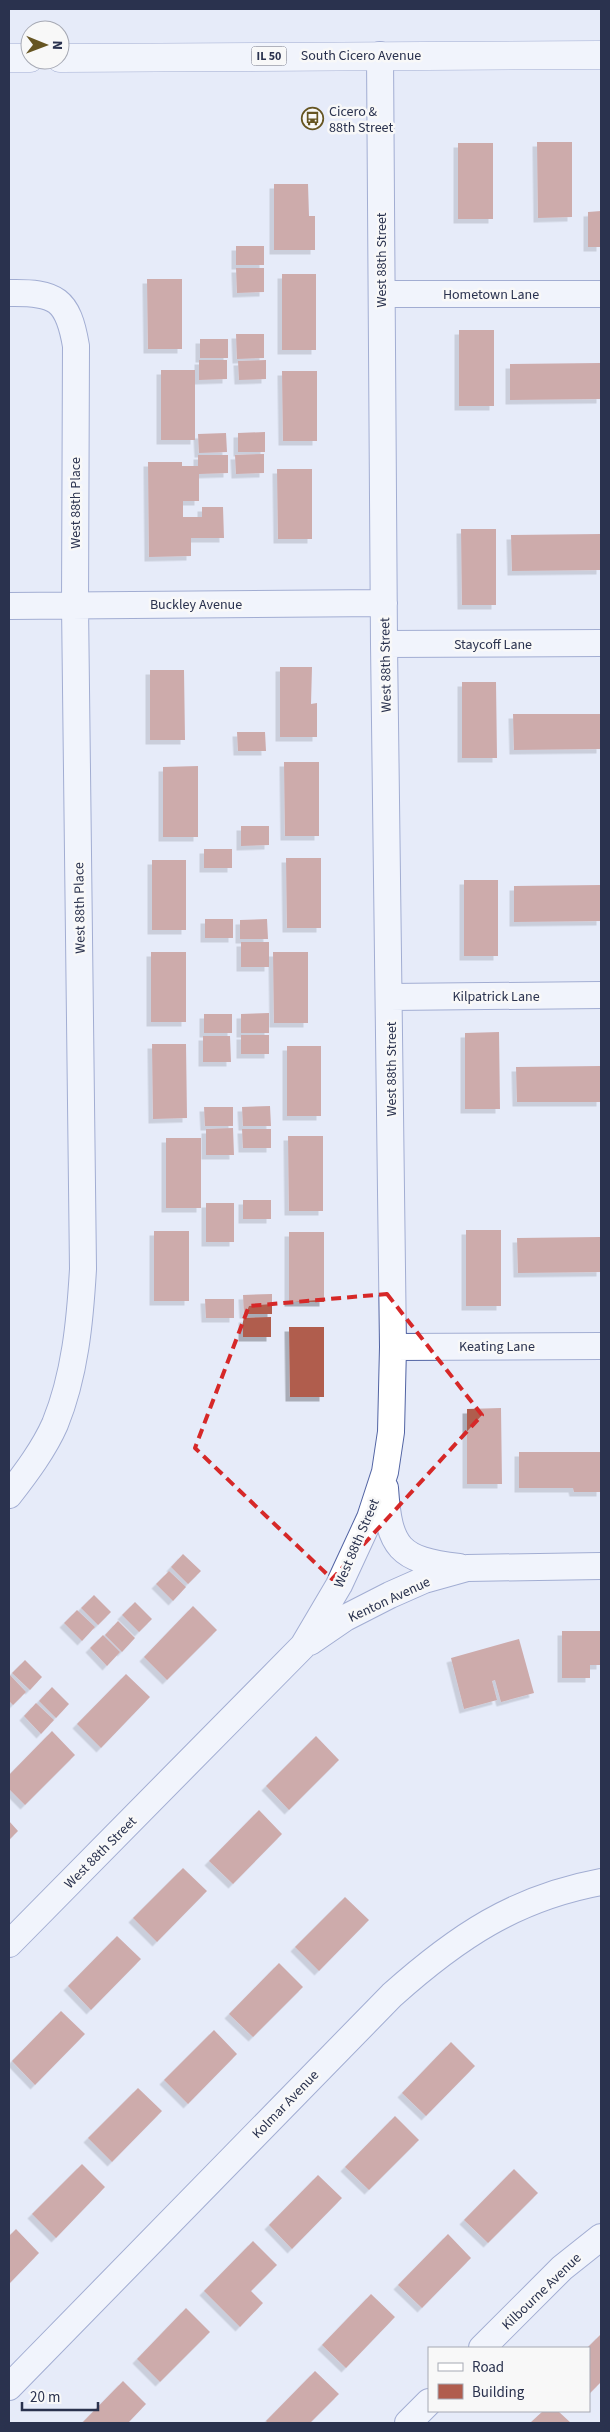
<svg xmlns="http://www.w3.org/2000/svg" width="610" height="2432" font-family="'Source Sans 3',sans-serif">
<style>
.building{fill:#b05d4e;filter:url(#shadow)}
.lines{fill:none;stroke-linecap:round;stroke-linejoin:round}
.street-casing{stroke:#5163a3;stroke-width:28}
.primary-casing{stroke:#5163a3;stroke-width:29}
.street{stroke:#fff;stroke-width:26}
.primary{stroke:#fff;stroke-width:28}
.marked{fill:none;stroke:#d62828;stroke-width:4;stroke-dasharray:10 6;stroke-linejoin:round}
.labels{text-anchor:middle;stroke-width:5;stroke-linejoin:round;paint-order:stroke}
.shield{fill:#f8f8f8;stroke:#686d81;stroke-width:1}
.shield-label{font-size:12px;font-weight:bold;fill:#2a324e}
.street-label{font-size:14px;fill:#2a324e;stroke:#f8f8f8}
.poi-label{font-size:14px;fill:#2a324e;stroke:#f8f8f8;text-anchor:start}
</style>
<defs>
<filter id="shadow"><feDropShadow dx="-4.5" dy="4.5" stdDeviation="0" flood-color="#0004"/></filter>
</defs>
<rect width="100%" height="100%" fill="#e6ebf9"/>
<!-- building -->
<path class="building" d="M537 142H572V217L538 218Z
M458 143H493V219H458Z
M274 184H308L309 216H315V250H274Z
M601 211V247H588V212Z
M236 246H264V265H236Z
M236 268H264V292L237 293Z
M282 274H316V350H282Z
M147 279H182V349H148Z
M459 330H494V406H459Z
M236 334H264V358L237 359Z
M200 339H228V358H200Z
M199 360H227V379L199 380Z
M266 360V379L239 380 238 361Z
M601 363V399L510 400V364Z
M161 370H195V440H161Z
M282 371H317V441H283Z
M265 432V452H238V433Z
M226 433 227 452 199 453 198 434Z
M264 454V473L236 474 235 455Z
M198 455H228V473L199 474V501H183V517H202V507H223L224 538H191V556L149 557 148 462H182V466H198Z
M277 469H312V539H278Z
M461 529H496V605H462Z
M601 534V570L512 571 511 535Z
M280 667H312L311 704 317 703V737H280Z
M150 670H184L185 740H150Z
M462 682H496L497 758H462Z
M513 714H601V749L514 750Z
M237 732H265L266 751H238Z
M284 762H319V836H285Z
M198 766V837H163V767Z
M241 826H269V845L241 846Z
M204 849H232V868H204Z
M286 858H321V928H287Z
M152 860H186V930H152Z
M464 880H498V956H464Z
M601 885V921L514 922V886Z
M205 919H233V938H205Z
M267 919 268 939H240V920Z
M241 942H269V967H241Z
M151 952H186V1022H151Z
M273 952H308V1023H274Z
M269 1013V1033H241V1014Z
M204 1014H232V1033H204Z
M499 1032 500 1109H465V1033Z
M241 1035H269V1054H241Z
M203 1036H230L231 1062H203Z
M152 1044H186L187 1118 153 1119Z
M287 1046H321V1116H287Z
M601 1066V1102H517L516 1067Z
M270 1106 271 1126H243L242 1107Z
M204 1107H233V1126H205Z
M233 1128 234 1155H206V1129Z
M242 1129H271V1148H243Z
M288 1136H323V1211H289Z
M166 1138H201V1208H166Z
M243 1200H271V1219H243Z
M206 1203H234V1242H206Z
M466 1230H501V1306H466Z
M154 1231H189V1301H154Z
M289 1232H324V1302H289Z
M601 1237V1272L518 1273 517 1238Z
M272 1294V1314H244L243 1295Z
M205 1299H234V1318H206Z
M271 1317V1337H243V1318Z
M289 1327H324V1397H290Z
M501 1408 502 1484H467V1409Z
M519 1452H601V1492H574L573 1488H519Z
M183 1554 201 1571 188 1584 171 1567Z
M169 1571 186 1587 173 1601 156 1584Z
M94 1595 111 1612 98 1625 81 1608Z
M135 1602 152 1619 139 1632 122 1615Z
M193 1606 217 1630 167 1680 144 1657Z
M77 1610 95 1627 82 1641 64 1623Z
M118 1621 135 1638 122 1652 105 1635Z
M562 1631H601V1665H590V1678H562Z
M103 1635 120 1652 107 1666 90 1648Z
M519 1639 534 1693 501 1702 495 1680 492 1681 497 1700 464 1709 451 1658Z
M25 1660 42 1677 30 1690 12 1673Z
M9 1674 26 1692 13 1705 9 1701Z
M126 1674 150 1697 101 1748 77 1724Z
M52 1687 69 1704 56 1718 39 1701Z
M36 1703 54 1720 41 1734 24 1716Z
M52 1731 75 1755 25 1805 9 1789V1775Z
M316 1736 339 1760 289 1810 266 1786Z
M259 1810 282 1834 233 1884 209 1861Z
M9 1821 18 1831 9 1840Z
M183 1868 207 1891 157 1942 133 1918Z
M345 1897 369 1920 319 1971 295 1947Z
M117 1936 141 1959 91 2010 68 1986Z
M279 1963 303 1987 253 2037 229 2014Z
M61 2011 85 2034 35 2085 12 2061Z
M214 2030 237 2054 188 2104 164 2080Z
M451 2042 475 2066 426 2116 402 2093Z
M138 2088 162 2111 112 2162 88 2138Z
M395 2116 419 2140 369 2190 345 2167Z
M82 2164 105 2187 56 2238 32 2214Z
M514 2169 538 2193 488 2243 464 2220Z
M318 2175 342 2198 292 2249 269 2225Z
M16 2229 39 2253 9 2284V2236Z
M448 2234 471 2258 422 2308 398 2285Z
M253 2241 277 2265 251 2291 263 2303 240 2327 204 2291Z
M371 2294 395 2317 346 2368 322 2345Z
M186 2308 210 2332 160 2382 137 2359Z
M601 2334V2382L589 2394 587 2348Z
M315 2371 339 2394 310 2423H268L266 2421Z
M123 2381 146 2404 128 2423H82Z
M543 2411H558L571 2423H530Z"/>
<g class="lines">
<defs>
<path id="street" d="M9 293C56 292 68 299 76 346L75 605 83 1269C80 1321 75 1375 55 1424 44 1449 26 1473 9 1495
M382 294H601
M9 606 384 603
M384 644 601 643
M390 997 601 995
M393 1347 601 1346
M385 1488C389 1548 399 1560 459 1567
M310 1642 345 1618 390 1595 424 1580 467 1568 601 1566
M9 1944 303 1646 339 1585 370 1518 385 1472 391 1432 393 1347 384 644 380 55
M482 2348 562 2268 601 2237
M9 2387 392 1995C457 1937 515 1898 601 1882
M408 2423 429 2402"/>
<path id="primary" d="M9 58H30
M60 58 601 55"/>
</defs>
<!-- street casing -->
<use href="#street" class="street-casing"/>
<!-- primary casing -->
<use href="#primary" class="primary-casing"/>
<!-- street -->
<use href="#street" class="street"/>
<!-- primary -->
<use href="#primary" class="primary"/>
</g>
<!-- marked area -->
<path d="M0 0H610V2432H0ZM387 1294 482 1415 332 1579 195 1448 249 1306Z" fill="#e6ebf9" fill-opacity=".55" fill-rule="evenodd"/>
<path class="marked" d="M387 1294 482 1415 332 1579 195 1448 249 1306Z"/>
<!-- icons -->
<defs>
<symbol id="bus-ring" viewBox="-11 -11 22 22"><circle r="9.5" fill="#f8f8f8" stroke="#652" stroke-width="1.5"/><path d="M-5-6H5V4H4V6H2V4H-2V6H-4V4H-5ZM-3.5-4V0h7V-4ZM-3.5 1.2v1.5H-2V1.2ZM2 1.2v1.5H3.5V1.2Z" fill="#652"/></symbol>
</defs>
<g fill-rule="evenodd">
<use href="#bus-ring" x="300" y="106" width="25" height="25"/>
</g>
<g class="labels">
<!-- shield labels -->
<rect class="shield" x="251.5" y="46.5" width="35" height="19" rx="4"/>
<g class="shield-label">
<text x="269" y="60">IL 50</text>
</g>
<!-- street labels -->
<g class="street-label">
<text x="361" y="60">South Cicero Avenue</text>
<text transform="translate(381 260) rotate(-90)" y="5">West 88th Street</text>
<text x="491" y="299">Hometown Lane</text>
<text transform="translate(75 503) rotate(-90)" y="5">West 88th Place</text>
<text x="196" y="609">Buckley Avenue</text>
<text x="493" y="649">Staycoff Lane</text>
<text transform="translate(385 665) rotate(-91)" y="5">West 88th Street</text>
<text transform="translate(79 908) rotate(-91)" y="5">West 88th Place</text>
<text x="496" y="1001">Kilpatrick Lane</text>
<text transform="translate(391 1069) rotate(-90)" y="5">West 88th Street</text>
<text x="497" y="1351">Keating Lane</text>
<text transform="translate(356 1543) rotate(-67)" y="5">West 88th Street</text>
<text transform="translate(389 1599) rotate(-25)" y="5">Kenton Avenue</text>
<text transform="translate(100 1852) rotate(-45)" y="5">West 88th Street</text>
<text transform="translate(285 2104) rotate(-46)" y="5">Kolmar Avenue</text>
<text transform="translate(541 2291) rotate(-44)" y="5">Kilbourne Avenue</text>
</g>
<!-- poi labels -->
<g class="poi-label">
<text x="329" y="116">Cicero &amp;<tspan x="329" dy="16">88th Street</tspan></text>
</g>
</g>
<!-- border -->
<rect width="610" height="2432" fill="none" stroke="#2a324e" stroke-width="20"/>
<!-- legend -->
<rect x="428" y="2347" width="162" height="65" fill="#f8f8f8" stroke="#a6a9b4"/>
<rect x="438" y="2363" width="25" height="8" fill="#ffffff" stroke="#a6a9b4"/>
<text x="472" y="2372" font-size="15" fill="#2a324e">Road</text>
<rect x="438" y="2384" width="25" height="15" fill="#b05d4e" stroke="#a6a9b4"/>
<text x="472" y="2397" font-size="15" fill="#2a324e">Building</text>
<!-- north arrow -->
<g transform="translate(45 45) rotate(91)"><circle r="24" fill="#f8f8f8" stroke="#a6a9b4"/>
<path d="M0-4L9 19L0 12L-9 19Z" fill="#665522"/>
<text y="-8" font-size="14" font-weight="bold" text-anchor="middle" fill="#2a324e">N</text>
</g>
<!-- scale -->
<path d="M22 2402v8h76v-8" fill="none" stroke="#2a324e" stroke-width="2.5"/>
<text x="30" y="2402" font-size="15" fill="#2a324e" stroke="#f8f8f8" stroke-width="4" paint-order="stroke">20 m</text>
</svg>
